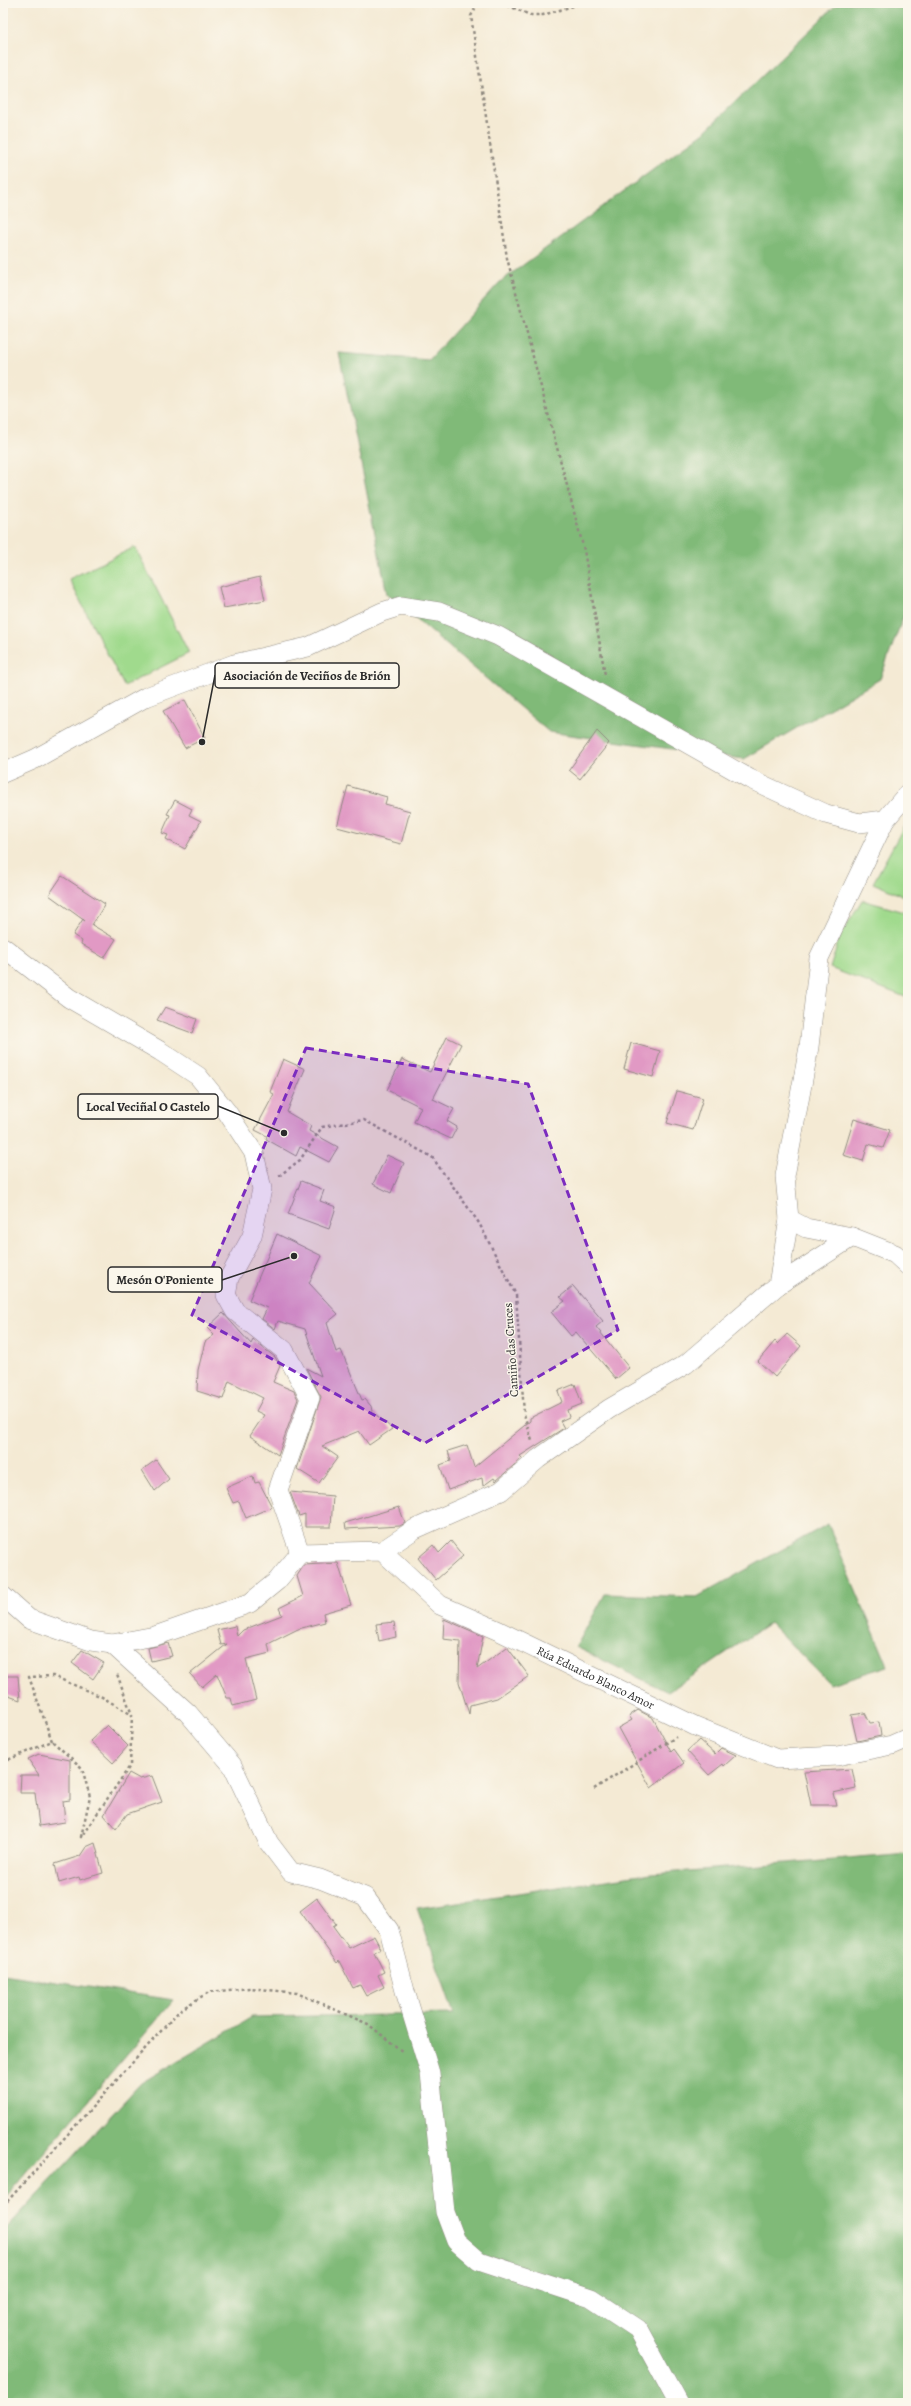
<svg xmlns="http://www.w3.org/2000/svg" width="911" height="2406" font-family="Alegreya,serif">
<style>
.green{fill:#a0da8d;stroke:#66825c}
.forest{fill:#80ba78;stroke:#567252}
.building{fill:#e199c4}
.lines{fill:none;stroke-linecap:round;stroke-linejoin:round}
.minor-casing{stroke:#908a80;stroke-width:20}
.path{stroke:#908a80;stroke-width:2.5;stroke-dasharray:3 3;stroke-linecap:butt}
.minor{stroke:#fff;stroke-width:19}
.marked{fill:#7b2cbf;fill-opacity:0.2;stroke:#7b2cbf;stroke-width:3;stroke-dasharray:8 5;stroke-linejoin:round}
.labels{text-anchor:middle;stroke-width:3;stroke-linejoin:round;paint-order:stroke}
.street-label{font-size:12px;fill:#2b2b2b;stroke:#fbf7ec}
.leader{fill:none;stroke:#2b2b2b;stroke-width:1.5}
.callout-dot{fill:#2b2b2b;stroke:#fbf7ec;stroke-width:1.5}
.callout{fill:#fbf7ec;stroke:#2b2b2b;stroke-width:1.5}
.callout-label{font-size:13px;text-anchor:middle;font-weight:bold;fill:#2b2b2b}
</style>
<rect width="100%" height="100%" fill="#fbf7ec"/>
<filter id="ink" filterUnits="userSpaceOnUse"><feTurbulence type="fractalNoise" baseFrequency=".025" numOctaves="2"/><feDisplacementMap in="SourceGraphic" scale="8" xChannelSelector="R" yChannelSelector="G"/><feConvolveMatrix kernelMatrix="1 2 1 2 8 2 1 2 1" color-interpolation-filters="sRGB"/></filter>
<filter id="wash" filterUnits="userSpaceOnUse"><feTurbulence type="fractalNoise" baseFrequency=".012" numOctaves="4" result="noise"/><feDisplacementMap in="SourceGraphic" scale="16" xChannelSelector="R" yChannelSelector="G"/><feGaussianBlur stdDeviation="0.9" result="paint"/><feColorMatrix in="noise" values="0 0 0 0 0 0 0 0 0 0 0 0 0 0 0 0 0 1.4 0 .05"/><feComposite in="paint" operator="in"/></filter>
<g filter="url(#wash)">
<rect width="100%" height="100%" fill="#f4ead4"/>
<!-- green -->
<path class="green" d="M135 547 189 653 124 686 69 579Z
M908 819V898L873 883Z
M862 900 908 913V998L830 968 840 936Z"/>
<!-- forest -->
<path class="forest" d="M838 3H908V604L880 679 744 759 549 732 387 594 339 353 429 360 500 282 703 133Z
M828 1524 888 1666 830 1684 770 1623 668 1692 576 1647 605 1594 697 1597Z
M908 1853V2403H3V2232L141 2083 252 2017 454 2014 417 1908 640 1875Z
M3 1974 174 2000 3 2200Z"/>
<g id="blocks">
<!-- building -->
<path class="building" d="M260 577 265 600 224 608 219 587Z
M185 700 205 738 185 748 163 711Z
M597 731 609 743 580 779 569 770Z
M348 786 387 797 385 804 410 811 401 844 337 827Z
M175 800 192 809 189 815 201 821 185 849 166 839 168 835 162 833 170 815 167 814Z
M62 876 105 904 92 925 116 939 104 958 81 944 82 941 73 935 83 919 85 921 49 895Z
M165 1007 197 1019 192 1033 157 1020Z
M447 1037 461 1044 433 1099 454 1109 447 1121 457 1127 451 1139 414 1122 421 1107 387 1090 402 1059 430 1072Z
M631 1043 660 1051 653 1077 624 1069Z
M283 1059 305 1069 287 1112 311 1126 309 1131 338 1147 329 1162 300 1147 296 1156 266 1139 267 1136 255 1130 274 1094 270 1092Z
M677 1091 703 1098 693 1130 667 1123Z
M854 1119 890 1130 883 1148 868 1144 863 1161 843 1155Z
M387 1155 404 1163 391 1193 373 1184Z
M301 1181 324 1190 320 1201 336 1207 329 1229 288 1214Z
M277 1234 322 1256 309 1283 338 1314 327 1323 336 1352 341 1350 362 1400 365 1399 371 1406 372 1411 392 1429 369 1445 359 1431 322 1446 338 1457 319 1483 297 1469 321 1397 306 1368 321 1376 305 1329 278 1321 275 1329 262 1319 267 1308 249 1300Z
M573 1286 603 1321 596 1327 629 1368 616 1379 576 1332 571 1336 551 1312 565 1301 560 1297Z
M223 1313 251 1344 253 1340 275 1357 280 1366 273 1382 294 1391 298 1399 278 1455 250 1436 264 1415 256 1411 263 1398 229 1381 223 1399 197 1391 198 1370 205 1342 214 1335 207 1328Z
M787 1334 801 1346 775 1377 758 1361 775 1341 778 1344Z
M575 1384 582 1404 567 1410 569 1417 560 1421 564 1428 520 1456 522 1458 496 1481 494 1478 483 1486 482 1478 448 1490 440 1465 451 1461 448 1451 467 1445 474 1467 530 1421V1418L562 1402 558 1391Z
M156 1460 169 1479 155 1491 142 1470Z
M253 1476 255 1483 259 1482 272 1507 246 1518 239 1501 233 1503 226 1488Z
M290 1492 333 1496 331 1527H305V1514L299 1516Z
M399 1507 405 1523 400 1526 346 1529 345 1523Z
M451 1541 463 1556 436 1580 418 1558 433 1545 439 1553Z
M338 1563 351 1605 323 1613 325 1622 298 1629 268 1644 270 1653 246 1659 256 1700 233 1706 231 1698H227L217 1674 202 1687 190 1674 227 1644 221 1645 217 1630 235 1626 237 1636 243 1630 282 1615 279 1608 303 1596 297 1576 304 1565Z
M444 1619 483 1636 477 1669 507 1647 529 1676 497 1698 470 1705 469 1714 459 1682 460 1641 443 1639Z
M394 1622 396 1637 379 1641 376 1624Z
M168 1643 172 1656 151 1661 148 1648Z
M82 1650 104 1663 93 1679 72 1663Z
M3 1676H18L20 1700 3 1694Z
M638 1710 653 1718 671 1752 674 1749 684 1763 651 1788 618 1728 632 1720 629 1716Z
M865 1713 870 1723 879 1722 881 1736 857 1741 851 1715Z
M107 1725 128 1746 113 1763 90 1741Z
M699 1740 715 1754 721 1748 736 1755 724 1766 723 1764 709 1775 687 1751Z
M39 1754 70 1760V1800L63 1801 65 1822 39 1826 35 1793H20L21 1775H39L28 1759Z
M852 1769 856 1788 833 1793 836 1805H811L804 1772Z
M129 1773 140 1779 152 1776 162 1802 127 1814 116 1829 104 1815Z
M95 1843 103 1873 80 1880 79 1877 59 1883 55 1864 80 1856 86 1847Z
M317 1898 336 1924 333 1926 349 1948 374 1936 381 1949 374 1952 384 1972 378 1975 384 1987 366 1996 360 1985 353 1988 339 1961 337 1963 300 1911Z"/>
</g>
</g>
<g filter="url(#ink)">
<use href="#blocks" fill-opacity="0" stroke="#908a80" stroke-width="1"/>
<g class="lines">
<defs>
<g id="minor">
<path d="M3 773 35 759 146 697 234 664 308 647 382 612 401 606 439 612 498 636 750 779 826 814 859 823 885 820 908 793"/>
<path d="M3 947 69 998 160 1051 198 1076 227 1112 254 1153 262 1189 252 1236 229 1278 226 1295 235 1311 284 1350 310 1398 278 1490 300 1553"/>
<path d="M789 1219 806 1228 852 1237"/>
<path d="M778 1285 852 1237 895 1254 908 1266"/>
<path d="M382 1551 415 1529 501 1491 538 1459 609 1409 686 1364 778 1285 789 1219 785 1176 809 1047 819 958 885 820"/>
<path id="s1" d="M300 1553 382 1551 440 1605 499 1631 695 1726 777 1759 837 1756 892 1745 908 1738"/>
<path d="M3 1596 29 1619 91 1641 112 1644 155 1636 250 1603 277 1581 300 1553"/>
<path d="M112 1644 188 1713 232 1765 269 1843 291 1872 320 1879 365 1897 389 1930 405 1991 430 2073 445 2212 456 2241 479 2261 591 2298 638 2329 678 2403"/>
</g>
</defs>
<!-- minor casing -->
<use href="#minor" class="minor-casing"/>
<!-- path -->
<path class="path" d="M478 3 471 16 507 258 584 550 605 675
M502 3 530 15H543L583 3
M279 1176 300 1160 322 1127 364 1120 432 1157 479 1223 516 1295 524 1414 532 1441
M52 1741 29 1677 53 1676 102 1697 132 1715
M3 1762 52 1741 82 1768 90 1797 81 1837 130 1766 132 1715 117 1674
M594 1789 676 1737
M3 2206 180 2010 209 1992 250 1988 297 1993 368 2024 403 2052"/>
<!-- minor -->
<use href="#minor" class="minor"/>
</g>
</g>
<!-- marked area -->
<path class="marked" d="M306 1048 528 1084 618 1330 425 1443 192 1315Z"/>
<g class="labels">
<!-- street labels -->
<g class="street-label">
<text transform="translate(511 1350) rotate(-94)" y="4">Camiño das Cruces</text>
<text dy="4" stroke="none"><textPath href="#s1" startOffset="333">Rúa Eduardo Blanco Amor</textPath></text>
</g>
</g>
<!-- callouts -->
<path class="leader" d="M202 742L215 675M284 1133L218 1106M294 1256L222 1280"/>
<g class="callout-dot">
<circle cx="202" cy="742" r="4"/>
<circle cx="284" cy="1133" r="4"/>
<circle cx="294" cy="1256" r="4"/>
</g>
<g class="callout">
<rect x="215" y="663" width="184" height="25" rx="4"/>
<rect x="78" y="1094" width="140" height="25" rx="4"/>
<rect x="108" y="1267" width="114" height="25" rx="4"/>
</g>
<g class="callout-label">
<text x="307" y="680">Asociación de Veciños de Brión</text>
<text x="148" y="1111">Local Veciñal O Castelo</text>
<text x="165" y="1284">Mesón O'Poniente</text>
</g>
<!-- margin -->
<rect width="911" height="2406" fill="none" stroke="#fbf7ec" stroke-width="16"/>
</svg>
